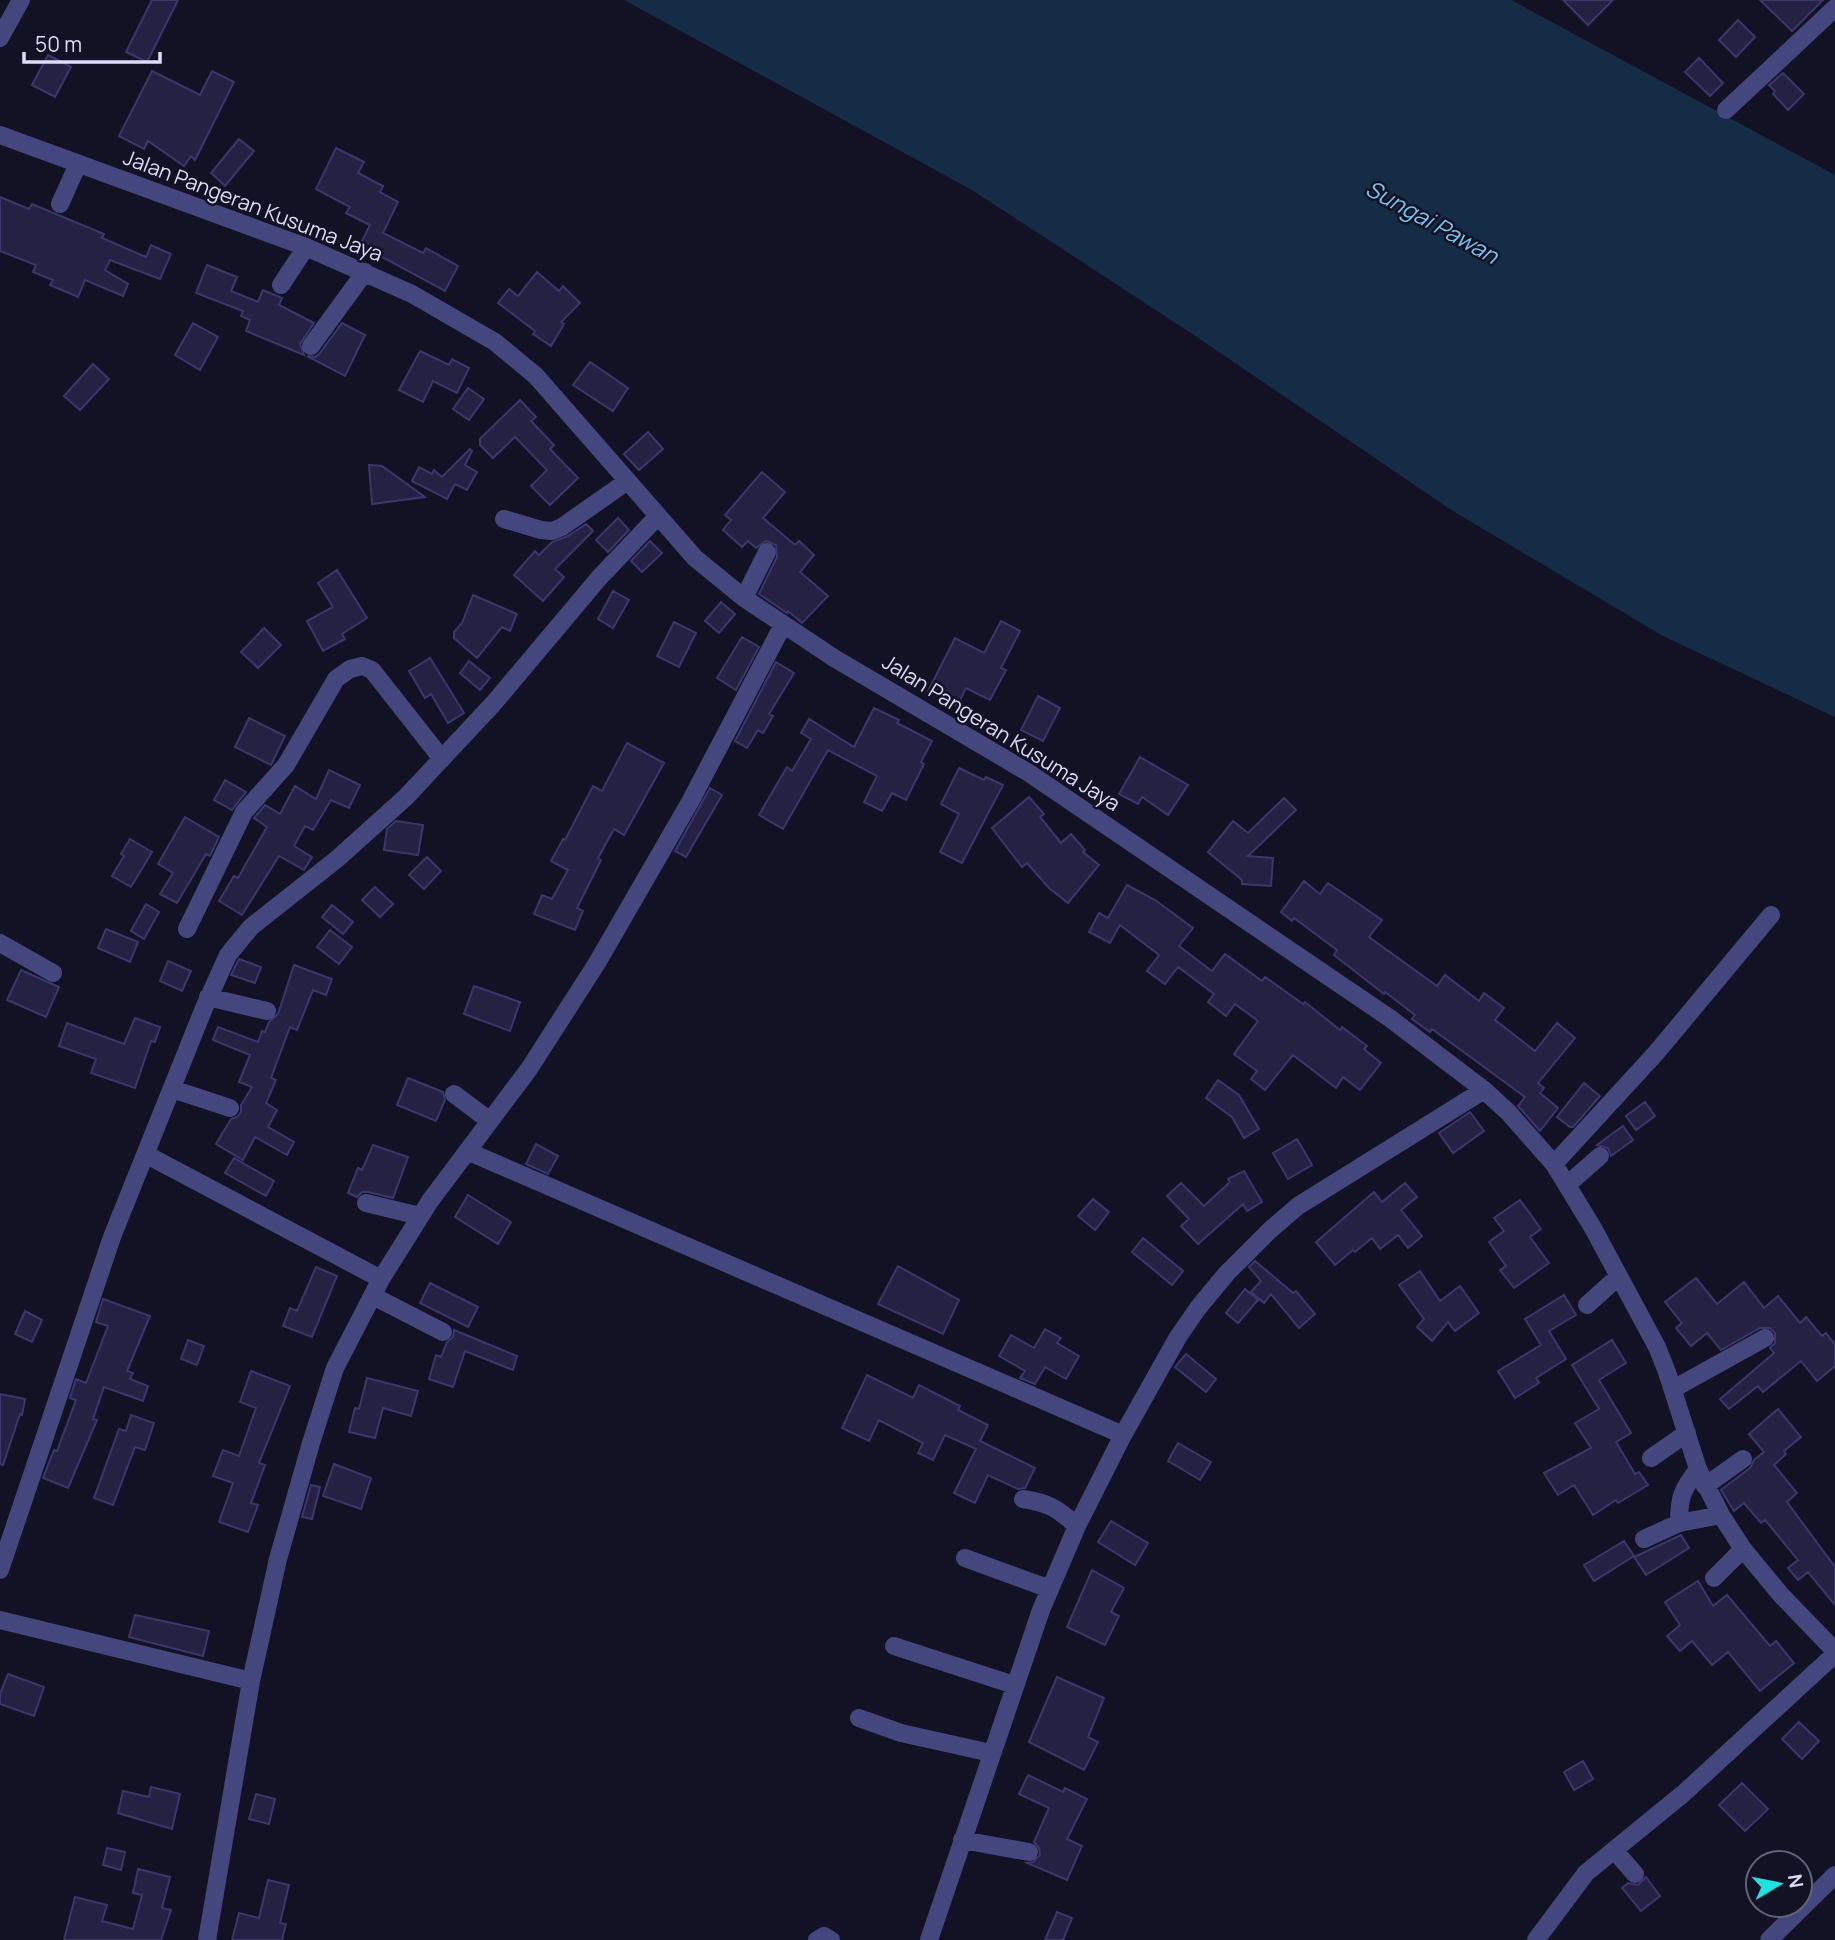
<svg xmlns="http://www.w3.org/2000/svg" width="1835" height="1940" font-family="Manrope,sans-serif">
<style>
.water{fill:#152c46}
.building{fill:#242143;stroke:#3b366c;stroke-width:2}
.lines{fill:none;stroke-linecap:round;stroke-linejoin:round}
.minor{stroke:#43477d;stroke-width:18}
.labels{text-anchor:middle;stroke-width:5;stroke-linejoin:round;paint-order:stroke}
.street-label{font-size:21px;fill:#dbdbfa;stroke:#131224}
.water-label{font-size:23px;font-style:italic;fill:#76c2ed;stroke:#131224}
</style>
<rect width="100%" height="100%" fill="#131224"/>
<!-- water -->
<path class="water" d="M624 0H1511L1835 175V717L1663 636 1453 511 1194 335 972 190Z"/>
<!-- building -->
<path class="building" d="M152 0H178L147 62 126 52Z
M1563 0H1613L1588 25Z
M1760 0H1823L1792 31Z
M1738 20 1755 37 1736 57 1719 40Z
M48 55 71 67 55 97 32 85Z
M1699 58 1723 83 1710 96 1685 72Z
M152 71 200 95 212 71 234 82 195 160 191 156 184 166 148 141 144 149 119 136Z
M1783 73 1804 94 1788 110 1773 94 1775 91 1769 85Z
M239 139 254 151 225 186 211 173Z
M336 148 364 162 358 173 383 186 380 192 398 202 383 233 423 253 426 248 458 266 445 291 360 245 370 225 346 213 350 207 316 189Z
M0 197 29 209 32 204 104 234 102 238 146 257 151 245 171 254 160 279 110 260 105 270 128 284 123 296 85 280 78 297 50 285 53 280 33 272 36 265 0 251Z
M207 265 237 277 231 291 258 302 263 290 282 298 279 305 314 323 300 344 304 355 246 331 250 320 241 316 243 311 196 293Z
M537 272 559 291 563 286 580 303 561 322 564 324 551 346 533 334 535 331 498 303 509 289 518 296Z
M193 323 218 337 200 370 175 355Z
M342 323 365 335 345 376 307 356 315 357 320 353Z
M420 351 449 365 452 359 469 368 457 393 433 381 423 402 399 390Z
M590 362 628 388 613 411 573 385Z
M93 364 109 379 80 410 64 396Z
M468 388 484 399 469 420 453 409Z
M520 400 536 417 531 421 554 445 550 449 578 478 550 505 531 486 547 470 515 437 493 458 480 445V439Z
M648 432 663 449 639 470 624 454Z
M470 449 472 451 465 465 477 472 467 490 455 484 447 499 412 481 419 467 432 474 434 470 442 477Z
M369 465 382 466 425 497 372 504Z
M762 472 785 492 763 518 795 545 799 541 814 555 800 572 828 596 802 623 788 611 787 613 759 594 777 557 776 545 766 541 756 548 748 541 742 547 723 530 731 520 725 515Z
M618 518 629 530 608 552 596 540Z
M586 524 593 531 555 569 564 577 543 601 514 575 535 551 539 555 552 542 568 536Z
M650 541 662 553 642 572 631 561Z
M337 570 367 618 342 634 345 639 323 651 307 621 333 607 318 583Z
M613 591 629 600 613 628 598 619Z
M473 595 517 614 510 631 502 627 477 658 454 638V632L462 623Z
M721 602 735 614 719 633 705 621Z
M1001 621 1020 631 1001 668 1006 670 990 700 966 688 957 706 928 691 955 638 984 653Z
M674 622 696 633 679 667 657 656Z
M264 628 281 645 258 668 241 652Z
M742 637 759 647 736 690 717 678Z
M430 658 464 713 448 723 431 694 425 698 409 671Z
M469 661 490 678 480 690 460 673Z
M776 662 794 673 769 714 773 716 763 733 758 730 747 748 735 741Z
M1038 696 1060 708 1043 741 1021 730Z
M874 708 899 720 897 723 932 741 921 762 924 764 906 800 892 793 882 811 864 802 877 776 828 750 783 829 759 815 787 767 792 771 811 739 801 733 809 719 854 747Z
M249 718 285 736 271 765 235 747Z
M627 743 664 763 624 835 614 829 598 858 601 860 577 908 583 911 575 930 534 914 542 895 552 899 568 870 551 861 563 839 565 840 593 786 602 791Z
M1140 757 1188 785 1168 815 1142 797 1138 804 1119 794Z
M959 768 984 780 986 777 1003 785 962 863 940 852 959 814 941 804Z
M329 770 360 785 349 808 331 800 313 830 305 826 294 846 312 857 304 870 279 856 242 915 219 901 234 876 238 878 267 827 254 818 265 805 280 814 295 786 316 799Z
M225 780 246 792 232 810 214 800Z
M710 788 722 795 686 857 675 851Z
M1029 797 1044 814 1040 817 1061 843 1071 834 1085 850 1083 852 1099 865 1068 903 1049 888 1027 863 1022 867 992 828Z
M1284 798 1296 810 1248 856 1273 858 1271 886 1242 884V880L1208 852 1233 821 1248 833Z
M185 817 219 837 210 856 206 854 177 903 160 894 173 873 158 864Z
M396 821 423 825 418 855 384 850 387 829Z
M130 839 152 852 131 887 112 876 124 856 121 854Z
M427 857 441 871 424 889 409 875Z
M1304 881 1320 894 1328 883 1382 920 1369 937 1437 986 1445 975 1479 1001 1484 993 1504 1008 1495 1020 1535 1051 1557 1023 1575 1038 1538 1083 1544 1088 1540 1093 1558 1108 1540 1131 1518 1106 1525 1097 1432 1029 1430 1032 1412 1019 1415 1015 1385 992 1384 994 1334 955 1337 950 1294 918 1292 921 1281 912Z
M1127 885 1155 900 1193 928 1179 946 1212 971 1225 954 1262 981 1265 977 1303 1004 1305 1002 1340 1030 1342 1027 1367 1046 1364 1049 1381 1063 1360 1090 1343 1077 1336 1088 1293 1055 1265 1090 1251 1079 1257 1071 1234 1054 1258 1021 1235 1004 1226 1016 1208 1002 1214 994 1178 967 1165 984 1147 971 1159 955 1120 925 1110 943 1089 932 1099 913 1108 918Z
M375 887 393 904 380 917 362 900Z
M146 904 159 912 144 939 131 931Z
M332 905 353 922 343 934 322 917Z
M106 929 138 942 130 962 98 948Z
M330 930 352 947 339 964 317 947Z
M239 959 261 967 255 983 231 975Z
M168 961 191 971 182 991 160 981Z
M294 965 332 979 326 995 313 990 297 1030 290 1027 271 1078 276 1080 266 1103 277 1110 268 1127 294 1142 287 1155 255 1137 243 1160 216 1144 231 1119 237 1117 241 1112V1105L252 1087 239 1082 250 1055 213 1040 218 1027 258 1042 262 1031 265 1032 269 1022 278 1014Z
M21 970 59 987 46 1017 7 1000Z
M474 986 520 1002 510 1031 464 1014Z
M135 1018 160 1027 155 1042 151 1041 135 1088 91 1073 96 1059 59 1046 67 1023 124 1044Z
M408 1078 443 1092 445 1100 436 1121 397 1105Z
M1218 1080 1239 1095 1259 1129 1244 1138 1232 1117 1206 1098Z
M1584 1083 1600 1096 1573 1127H1570L1557 1117Z
M1645 1102 1655 1116 1636 1130 1626 1116Z
M1470 1112 1484 1131 1453 1153 1439 1133Z
M1623 1126 1633 1140 1611 1156 1608 1148 1597 1145Z
M1297 1139 1312 1165 1288 1179 1273 1153Z
M536 1144 558 1156 548 1174 526 1164Z
M373 1145 408 1157 393 1198 368 1192H362L357 1197 348 1193 358 1168 362 1170Z
M234 1158 274 1181 266 1196 225 1173Z
M1244 1171 1262 1202 1247 1211 1243 1204 1198 1244 1181 1226 1189 1219 1167 1196 1181 1183 1204 1206 1230 1182 1228 1179Z
M1405 1183 1417 1197 1401 1210 1422 1236 1408 1248 1398 1235 1380 1249 1372 1238 1355 1252 1353 1250 1335 1265 1316 1242 1374 1192 1382 1202Z
M468 1195 511 1222 498 1244 455 1217Z
M1093 1199 1109 1212 1095 1230 1078 1216Z
M1520 1200 1541 1229 1530 1237 1549 1263 1514 1288 1500 1270 1506 1266 1489 1242 1504 1231 1494 1218Z
M1143 1238 1183 1271 1172 1285 1132 1252Z
M1255 1261 1293 1293 1296 1291 1315 1314 1299 1328 1271 1294 1264 1303 1251 1292 1261 1281 1249 1267Z
M898 1266 959 1300 943 1334 878 1304Z
M316 1267 337 1276 312 1337 283 1326 290 1308 297 1311Z
M1420 1271 1440 1301 1460 1286 1479 1313 1455 1331 1448 1322 1432 1341 1417 1327 1424 1319 1399 1285Z
M1696 1278 1717 1304 1744 1282 1764 1308 1778 1296 1800 1323 1806 1317 1822 1336 1826 1333 1835 1345V1366L1817 1381 1801 1361 1763 1392 1758 1386 1729 1409 1720 1399 1774 1353 1770 1348 1775 1343V1333L1770 1328H1760L1721 1350 1707 1333 1691 1346 1676 1328 1682 1323 1665 1302Z
M430 1283 478 1307 468 1327 420 1303Z
M1245 1289 1258 1300 1238 1323 1226 1313Z
M1564 1295 1576 1315 1549 1331 1566 1359 1536 1378 1539 1383 1515 1398 1498 1371 1541 1345 1525 1319Z
M103 1299 150 1316 127 1371 133 1373 130 1379 148 1386 143 1401 104 1387 93 1419 97 1420 68 1488 43 1478 54 1450 57 1451 76 1400 70 1398 76 1379 86 1383 108 1326 96 1322Z
M25 1311 42 1320 32 1342 15 1334Z
M1045 1329 1061 1338 1057 1343 1079 1356 1066 1379 1045 1367 1035 1384 1020 1378 1025 1371 999 1356 1011 1335 1034 1348Z
M454 1330 517 1356 513 1370 465 1351 453 1387 429 1379 436 1355 441 1357 447 1342 453 1337Z
M188 1340 204 1346 197 1365 181 1359Z
M1612 1340 1626 1363 1599 1380 1631 1433 1616 1442 1635 1474 1639 1472 1648 1485 1618 1503 1616 1500 1593 1515 1574 1485 1558 1495 1544 1473 1591 1448 1575 1423 1599 1409 1572 1365Z
M1186 1354 1216 1379 1206 1392 1175 1367Z
M251 1371 290 1386 259 1463 265 1465 251 1503 258 1505 248 1532 219 1522 233 1483 213 1476 223 1450 239 1456 256 1408 240 1402Z
M867 1375 913 1398 919 1385 960 1406 958 1410 988 1425 980 1441 1035 1468 1025 1488 1018 1489 988 1475 975 1503 954 1493 976 1449 945 1435 933 1460 918 1453 923 1443 879 1420 869 1441 842 1428Z
M367 1378 418 1391 411 1416 383 1408 375 1438 349 1432 355 1408 359 1409Z
M0 1394 25 1399 22 1415 20 1414 3 1465 0 1464Z
M1778 1409 1801 1437 1784 1451 1786 1454 1774 1465 1797 1493 1787 1502 1835 1567V1605L1808 1572 1798 1580 1788 1568 1798 1560 1765 1520 1761 1523 1744 1503 1734 1511 1721 1490 1750 1468 1754 1460 1764 1452 1749 1434Z
M131 1415 154 1423 145 1450 135 1447 113 1505 94 1498 119 1429 126 1431Z
M1178 1443 1211 1462 1200 1480 1168 1461Z
M334 1464 371 1478 361 1509 323 1496Z
M311 1485 320 1487 312 1519 302 1517Z
M1111 1521 1148 1543 1135 1565 1098 1542Z
M1681 1535 1689 1548 1646 1575 1634 1557Z
M1624 1541 1634 1556 1594 1581 1584 1565Z
M1092 1570 1124 1588 1111 1612 1119 1616 1105 1645 1067 1627Z
M1698 1581 1713 1606 1727 1595 1770 1646 1776 1641 1794 1663 1760 1691 1728 1652 1712 1665 1692 1641 1680 1651 1667 1636 1680 1625 1665 1602Z
M135 1615 209 1631 203 1656 129 1637Z
M8 1674 44 1687 34 1716 0 1704V1694Z
M1057 1677 1104 1698 1088 1737 1098 1742 1084 1770 1029 1742Z
M1799 1722 1819 1741 1802 1759 1782 1739Z
M1583 1761 1593 1779 1574 1790 1564 1772Z
M1028 1775 1063 1792 1065 1788 1087 1799 1067 1839 1082 1846 1067 1880 1027 1863 1033 1862 1040 1855 1039 1848 1034 1842 1049 1808 1019 1794Z
M1742 1783 1768 1809 1745 1831 1719 1805Z
M151 1787 180 1794 172 1829 118 1813 123 1791 149 1797Z
M256 1794 275 1799 269 1824 249 1819Z
M107 1848 125 1852 121 1870 103 1865Z
M138 1869 170 1877 162 1908 171 1910 161 1940H64L75 1897 107 1905 102 1921 133 1929 142 1895 133 1893Z
M1646 1877 1660 1896 1641 1911 1622 1888 1628 1883 1638 1885Z
M268 1880 289 1885 280 1923 286 1924 282 1940H232L239 1913 259 1918Z
M1057 1912 1072 1918 1063 1940H1045Z"/>
<g class="lines">
<!-- minor -->
<path class="minor" d="M0 38 21 0
M1726 110 1835 8
M0 135 306 247 412 294 495 342 536 376 695 558 744 598 834 658 1029 773 1391 1019 1484 1090 1508 1112 1554 1164 1593 1228 1657 1347 1667 1372 1698 1469 1721 1515 1743 1549 1781 1595 1835 1651
M60 204 78 164
M281 285 306 247
M311 346 365 272
M504 519 541 530 552 531 562 527 626 482
M744 598 767 552
M187 929 244 812 286 765 336 679 350 669 362 666 372 670 442 759
M0 943 53 973
M208 997 267 1011
M172 1089 230 1108
M454 1094 490 1121
M467 1151 1123 1435
M147 1155 381 1279
M1554 1164 1656 1053 1771 915
M1567 1185 1600 1156
M366 1203 420 1216
M373 1296 443 1332
M1587 1305 1619 1276
M1673 1389 1765 1338
M1651 1458 1687 1433
M1705 1486 1743 1459
M1023 1499C1049 1503 1057 1508 1077 1526
M1679 1523C1679 1497 1682 1490 1698 1469
M1644 1539 1679 1523 1721 1515
M965 1558 1050 1589
M0 1570 112 1237 204 1008 228 955 251 927 337 859 406 797 493 704 599 578 657 517
M1714 1578 1743 1549
M0 1620 251 1681
M894 1646 1014 1685
M859 1718 901 1733 991 1753
M962 1840 1029 1852
M1614 1850 1635 1874
M207 1940 251 1681 278 1559 311 1443 335 1368 381 1279 430 1201 529 1069 597 963 690 802 783 625
M817 1940 824 1936 831 1940
M929 1940 1041 1610 1077 1526 1123 1435 1178 1337 1198 1308 1227 1273 1269 1231 1298 1206 1484 1090
M1536 1940 1586 1873 1684 1793 1835 1654
M1769 1940 1835 1875"/>
</g>
<g class="labels">
<!-- street labels -->
<g class="street-label">
<text transform="translate(253 206) rotate(21)" y="7">Jalan Pangeran Kusuma Jaya</text>
<text transform="translate(1001 733) rotate(32)" y="7">Jalan Pangeran Kusuma Jaya</text>
</g>
<!-- water labels -->
<g class="water-label">
<text transform="translate(1432 222) rotate(29)" y="8">Sungai Pawan</text>
</g>
</g>
<!-- north arrow -->
<g transform="translate(1779 1884) rotate(80)"><circle r="33" fill="#131224" stroke="#63627a" stroke-width="2"/>
<path d="M0-5L12 26L0 18L-12 26Z" fill="#1fe1e0"/>
<text y="-10" font-size="19" font-weight="bold" text-anchor="middle" fill="#dbdbfa">N</text>
</g>
<!-- scale -->
<path d="M24 52v10h136v-10" fill="none" stroke="#dbdbfa" stroke-width="3.5"/>
<text x="35" y="52" font-size="21" fill="#dbdbfa" stroke="#131224" stroke-width="5" paint-order="stroke">50 m</text>
</svg>
